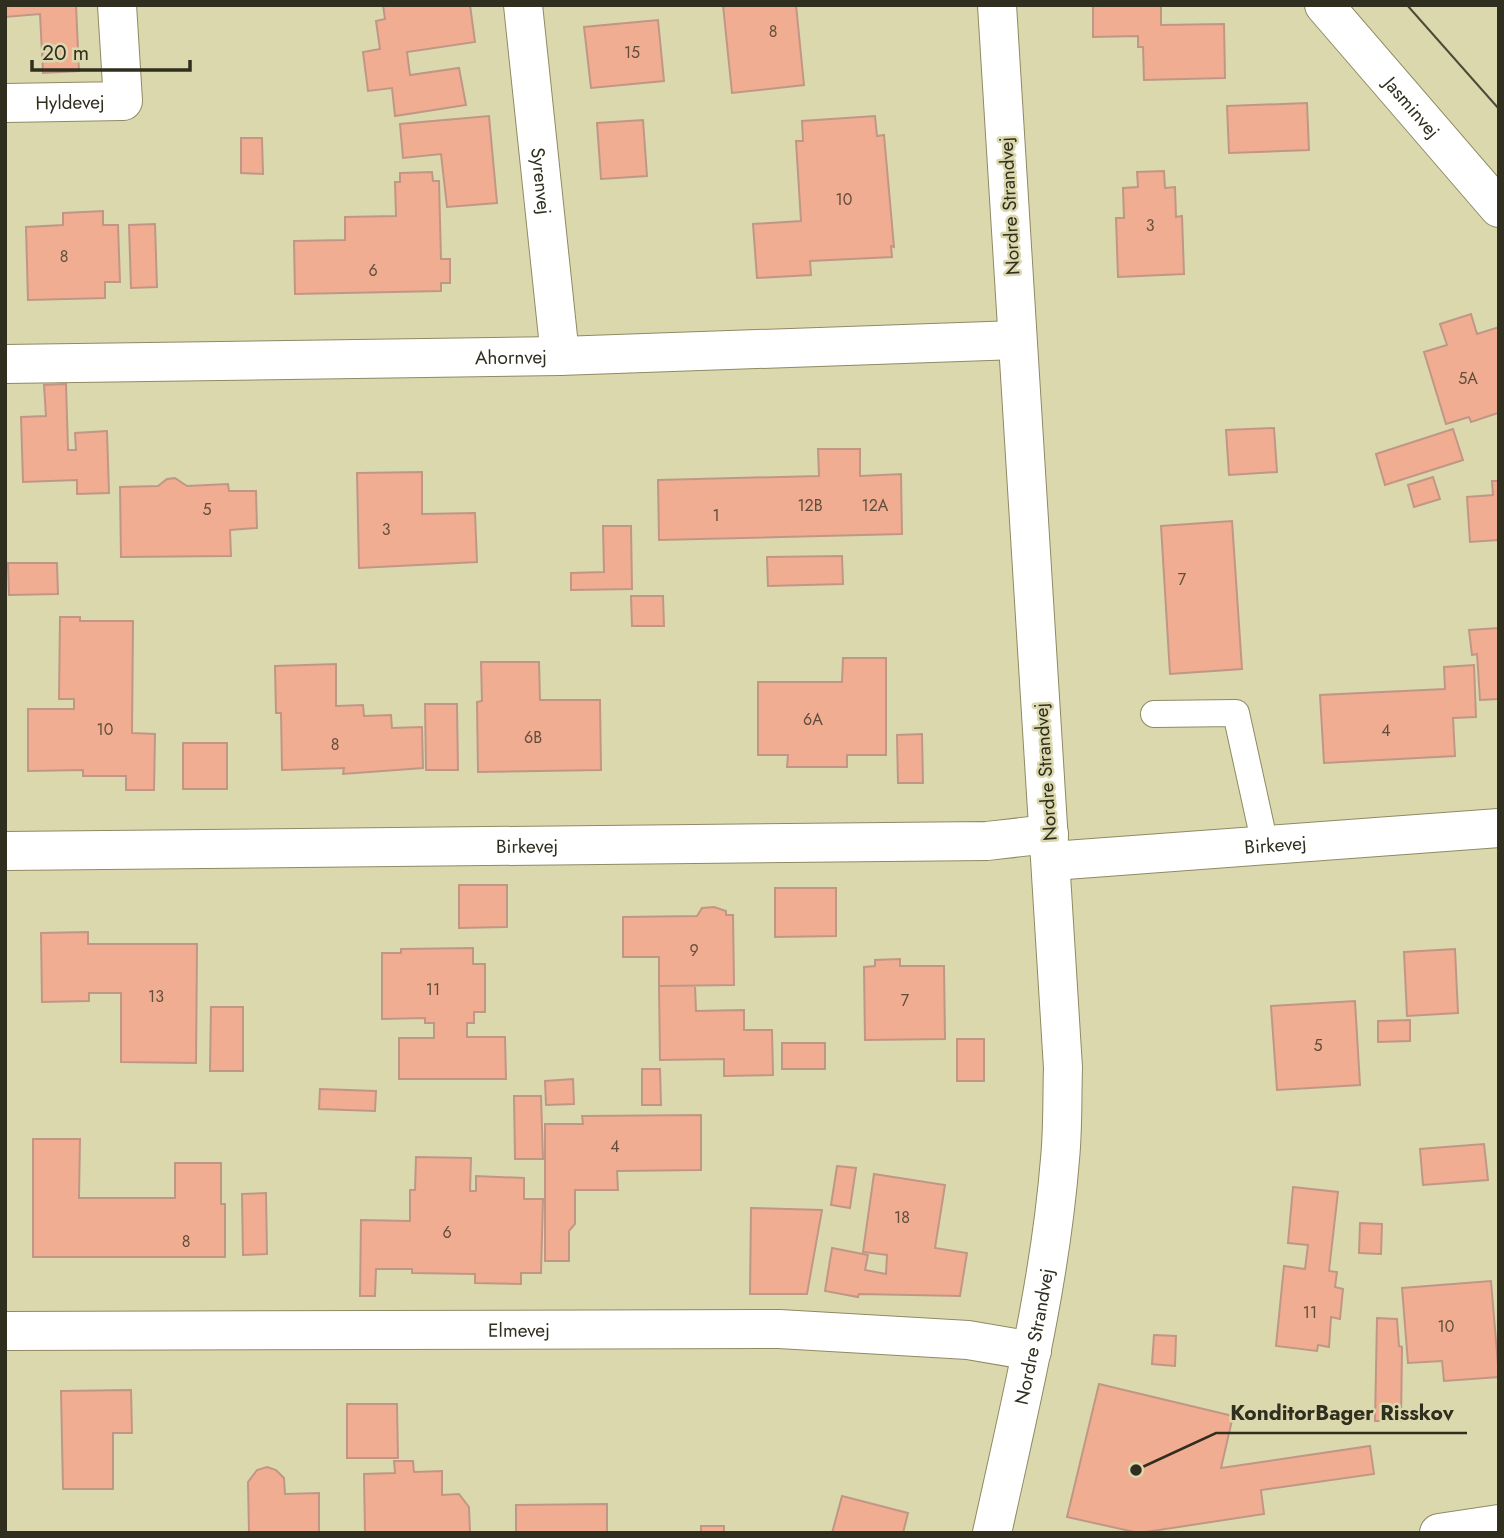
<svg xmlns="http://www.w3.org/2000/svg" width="1504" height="1538" font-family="Jost,sans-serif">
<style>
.building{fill:#f1ad91;stroke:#c09786;stroke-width:2}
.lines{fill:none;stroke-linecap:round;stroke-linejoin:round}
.service-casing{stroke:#8e8a63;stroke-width:28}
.minor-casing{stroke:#8e8a63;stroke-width:40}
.tertiary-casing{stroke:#8e8a63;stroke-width:40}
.service{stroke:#fff;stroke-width:26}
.minor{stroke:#fff;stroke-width:38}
.tertiary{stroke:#fff;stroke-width:38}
.tram{stroke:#4d4b37;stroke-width:2}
.labels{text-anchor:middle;stroke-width:5;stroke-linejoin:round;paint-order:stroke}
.number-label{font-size:16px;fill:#604e3b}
.street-label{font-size:19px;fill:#302e1e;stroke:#dbd8ae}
.leader{fill:none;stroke:#302e1e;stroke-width:2.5}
.callout-dot{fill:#302e1e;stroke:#dbd8ae;stroke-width:2.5}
.callout-label{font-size:21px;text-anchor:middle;font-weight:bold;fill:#302e1e;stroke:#dbd8ae;stroke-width:5;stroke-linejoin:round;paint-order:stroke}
</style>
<rect width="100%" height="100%" fill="#dbd8ae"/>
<!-- building -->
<path class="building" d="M5 5H76L79 71 43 73 40 14 5 17Z
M383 5H470L475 42 407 52 410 75 459 68 466 105 395 116 392 88 368 91 363 52 380 49 376 21 385 19Z
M723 5H796L804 85 732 93Z
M1093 5H1161V25L1224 24 1225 78 1144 80 1143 47H1138V36L1093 37Z
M658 20 664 81 591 88 584 27Z
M1307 103 1309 150 1229 153 1227 106Z
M489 116 497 203 447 207 441 154 403 158 400 124Z
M875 116 877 136 884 135 894 247 891 246 892 257 810 261 811 275 757 278 753 224 801 221 796 141H803L802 121Z
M643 120 647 176 601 179 597 123Z
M241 138H262L263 174 241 173Z
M1164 171 1165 188 1175 187 1176 217 1182 216 1184 274 1118 277 1116 218H1124L1123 188 1138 187 1137 172Z
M432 172 433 181H439L441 259H450V283H441V291L295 294 294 241 345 240V217L396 216 395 182H400V173Z
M103 211V225H118L120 282H105V298L28 300 26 227 63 225V213Z
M155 224 157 287 131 288 129 225Z
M1471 314 1477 334 1499 327 1498 413 1471 422 1469 417 1446 424 1424 352 1447 345 1440 324Z
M66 384 68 450H76L75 433 107 431 109 493 77 494V480L23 482 21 417 46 416 44 385Z
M1274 428 1277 472 1229 475 1226 430Z
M1453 429 1463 460 1385 485 1376 454Z
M818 449H860V476L901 474 902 534 659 540 658 480 819 476Z
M422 472V514L475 513 477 562 359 568 357 473Z
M1433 477 1440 499 1414 507 1408 485Z
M175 478 187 486 228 484 229 491H256L257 528 230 530 231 556 121 557 120 487 158 486 167 479Z
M1492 481H1499V557L1498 540 1470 542 1467 497 1493 495Z
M1232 521 1242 669 1170 674 1161 526Z
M603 526H631L632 589 571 590V573L604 572Z
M842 556 843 584 768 586 767 557Z
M8 563H57L58 594 9 595Z
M631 596H663L664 626H632Z
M60 617H80V621H133L132 733 155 734 154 790H126V776H83V770L28 771V709H74V699H59Z
M1499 628V699L1480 700 1477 654 1472 655 1469 630Z
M843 658H886V755H847V767H787L788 755H758V682H842Z
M481 662H539L540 700H600L601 770 478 772 477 702 482 701Z
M336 664V706L363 705 364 716 391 715 392 728 422 727 423 768 343 774 344 768 282 770 281 713H276L275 666Z
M1474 665 1476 717 1453 718 1455 756 1324 763 1320 695 1445 689 1444 667Z
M425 704H457L458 770H426Z
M922 734 923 783H898L897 735Z
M183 743H227V789H183Z
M459 885H507V927L459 928Z
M775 888H836V936L775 937Z
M714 907 726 911V915H733L734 985 659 986V957H623V917L697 916 702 908Z
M88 932V944H197L196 1063 121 1062V993H89V1001L42 1002 41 933Z
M473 948V964H485V1012H474V1023H467V1037H505L506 1079H399V1038H434V1023H425V1018L382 1019V953H401V949Z
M1455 949 1458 1013 1407 1016 1404 952Z
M900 959V966H944L945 1039 865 1040 864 967 875 966V960Z
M659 986H695L696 1011 744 1010V1030H772L773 1075 724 1076V1059L660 1060Z
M1355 1001 1360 1085 1277 1090 1271 1006Z
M211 1007H243V1071H210Z
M1410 1020V1041L1378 1042V1021Z
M957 1039H984V1081H957Z
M782 1043H825V1069H782Z
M642 1069H660L661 1105H642Z
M573 1079 574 1104 546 1105 545 1081Z
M320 1089 376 1091 375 1111 319 1109Z
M514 1096H541L543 1159H515Z
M701 1115V1170L617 1171 618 1190H575V1224L569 1231V1261H545V1124H583L582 1116Z
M33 1139H80L79 1198H175V1163H221V1204H225V1257H33Z
M1484 1144 1488 1180 1423 1185 1420 1149Z
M416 1157 471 1158 470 1191H476V1176L524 1178V1199H543L541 1273H521V1284L475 1283V1274L412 1273V1269H376L375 1296H360L361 1220 410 1221V1190H415Z
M837 1166 856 1168 850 1208 831 1205Z
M874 1174 945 1185 935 1248 967 1253 960 1296 859 1294 858 1297 825 1291 832 1248 868 1255 865 1270 886 1274 887 1255 863 1252Z
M1293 1187 1338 1192 1329 1271 1337 1272 1335 1287 1343 1289 1340 1319 1331 1317 1329 1347 1318 1345 1317 1351 1276 1346 1284 1266 1305 1269 1308 1245 1288 1243Z
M266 1193 267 1254 243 1255 242 1194Z
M751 1208 822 1210 807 1294H750Z
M1360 1223 1382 1224 1381 1254 1359 1253Z
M1491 1281 1499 1377 1444 1381 1442 1361 1408 1363 1402 1288Z
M1377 1318 1397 1319 1399 1346 1402 1347 1401 1421H1375Z
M1154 1335 1176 1336 1175 1366 1152 1364Z
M1099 1384 1233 1416 1221 1468 1370 1446 1374 1474 1261 1490 1264 1514 1139 1533 1067 1517Z
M131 1390 132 1433H113V1489H63L61 1391Z
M347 1404H397L398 1458H347Z
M394 1461H413L414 1472 442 1471V1495L459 1494 469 1507 470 1533H365L364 1474 395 1473Z
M267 1467 276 1470 284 1478 285 1494 319 1493V1533H249L248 1482 257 1470Z
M842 1496 908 1513 903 1533H832Z
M607 1504V1533H516V1505Z
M701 1526H724V1533H701Z"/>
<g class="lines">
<defs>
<path id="service" d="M1154 714 1236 713 1265 845"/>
<g id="minor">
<path id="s1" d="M523 5 560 356"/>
<path id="s2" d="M1324 5 1499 208"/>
<path id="s3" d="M5 103 123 101 117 5"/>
<path id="s4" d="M5 364 560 356 1017 340"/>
<path id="s5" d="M5 851 987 841 1049 834"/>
<path id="s6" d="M1052 861 1499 828"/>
<path id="s7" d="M5 1331 779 1329 968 1340 1032 1351"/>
<path d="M1439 1533 1499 1524"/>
</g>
<g id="tertiary">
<path id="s8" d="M992 1533C1019 1409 1050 1285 1060 1159 1063 1129 1062 1098 1063 1068L997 5"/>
</g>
</defs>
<!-- service casing -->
<use href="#service" class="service-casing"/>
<!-- minor casing -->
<use href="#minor" class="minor-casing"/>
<!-- tertiary casing -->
<use href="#tertiary" class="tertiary-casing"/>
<!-- service -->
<use href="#service" class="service"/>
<!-- minor -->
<use href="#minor" class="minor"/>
<!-- tertiary -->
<use href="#tertiary" class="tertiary"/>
<!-- tram -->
<path class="tram" d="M1407 5 1499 109"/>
</g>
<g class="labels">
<!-- number labels -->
<g class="number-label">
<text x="773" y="37">8</text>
<text x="632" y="58">15</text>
<text x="844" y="205">10</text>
<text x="1150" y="231">3</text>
<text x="64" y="262">8</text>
<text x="373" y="276">6</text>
<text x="1468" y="384">5A</text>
<text x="810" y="511">12B</text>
<text x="875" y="511">12A</text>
<text x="207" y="515">5</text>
<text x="716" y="521">1</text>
<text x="386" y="535">3</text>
<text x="1182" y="585">7</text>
<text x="813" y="725">6A</text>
<text x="105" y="735">10</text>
<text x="1386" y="736">4</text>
<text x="533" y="743">6B</text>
<text x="335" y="750">8</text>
<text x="694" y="956">9</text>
<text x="433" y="995">11</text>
<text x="156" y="1002">13</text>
<text x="905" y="1006">7</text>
<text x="1318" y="1051">5</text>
<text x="615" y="1152">4</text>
<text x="902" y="1223">18</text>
<text x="447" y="1238">6</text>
<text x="186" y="1247">8</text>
<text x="1310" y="1318">11</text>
<text x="1446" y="1332">10</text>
</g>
<!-- street labels -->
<g class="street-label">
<text dy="7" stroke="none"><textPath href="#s3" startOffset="65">Hyldevej</textPath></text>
<text dy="7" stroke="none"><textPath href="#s2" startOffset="135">Jasminvej</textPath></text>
<text dy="7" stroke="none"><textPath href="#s1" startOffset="177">Syrenvej</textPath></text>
<text transform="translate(1009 206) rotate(-93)" y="7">Nordre Strandvej</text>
<text dy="7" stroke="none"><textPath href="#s4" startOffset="506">Ahornvej</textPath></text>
<text transform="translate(1045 772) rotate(-94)" y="7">Nordre Strandvej</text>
<text dy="7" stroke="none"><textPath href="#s6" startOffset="224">Birkevej</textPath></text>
<text dy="7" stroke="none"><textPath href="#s5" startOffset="522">Birkevej</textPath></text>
<text dy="7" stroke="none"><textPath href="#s7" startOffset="514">Elmevej</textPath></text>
<text dy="7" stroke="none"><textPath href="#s8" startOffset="201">Nordre Strandvej</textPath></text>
</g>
</g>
<!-- callouts -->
<path class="leader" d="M1136 1470L1216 1433H1467"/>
<circle class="callout-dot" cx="1136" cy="1470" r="7"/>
<g class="callout-label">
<text x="1342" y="1420">KonditorBager Risskov</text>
</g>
<!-- border -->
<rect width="1504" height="1538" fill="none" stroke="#302e1e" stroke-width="14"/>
<!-- scale -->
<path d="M32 60v10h158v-10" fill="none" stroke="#302e1e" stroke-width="3.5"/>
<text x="42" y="60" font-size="21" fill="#302e1e" stroke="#dbd8ae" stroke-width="5" paint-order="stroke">20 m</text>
</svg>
